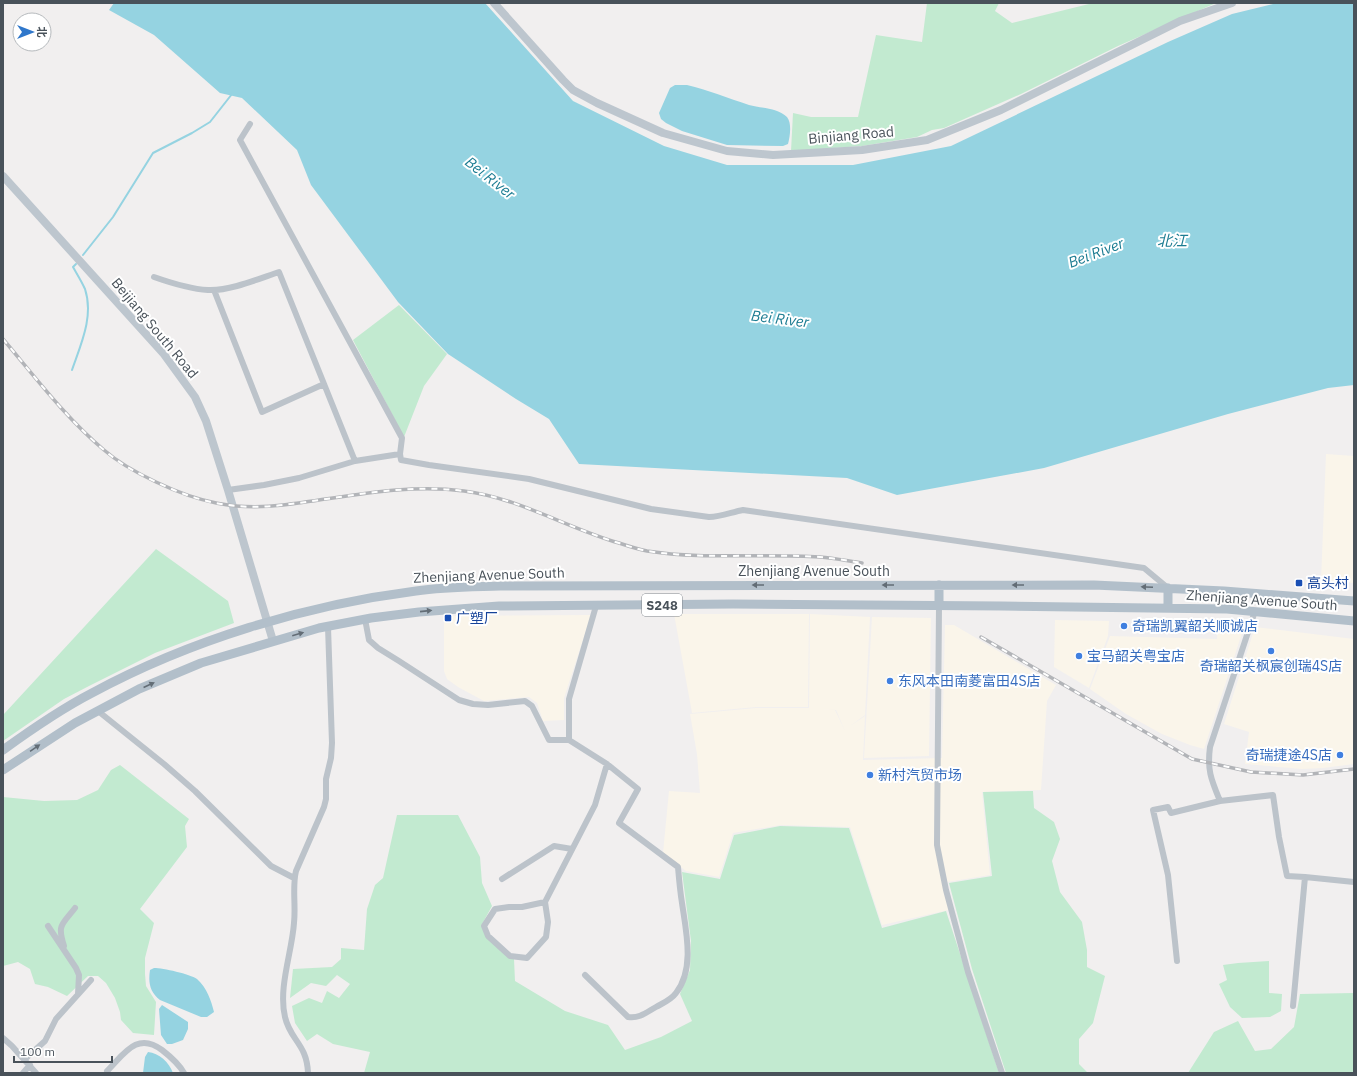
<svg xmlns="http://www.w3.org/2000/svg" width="1357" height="1076" font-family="'IBM Plex Sans','Noto Sans SC',sans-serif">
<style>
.commercial{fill:#faf5ea}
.green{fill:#c2ead0}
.water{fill:#95d3e1}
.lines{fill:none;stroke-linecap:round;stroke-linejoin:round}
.stream{stroke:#95d3e1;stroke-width:2}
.street{stroke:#bcc3ca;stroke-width:6}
.secondary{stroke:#bdc6ce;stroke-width:8}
.primary{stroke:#b2bfca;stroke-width:9}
.rail-casing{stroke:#b2b4b8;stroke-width:3.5}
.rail{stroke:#fff;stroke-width:2;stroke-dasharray:6;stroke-linecap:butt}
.oneway{fill:#636d76}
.transit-dot{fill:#1a4fb4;stroke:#fff;stroke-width:1.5}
.shop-dot{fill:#3f7fe0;stroke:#fff;stroke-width:1.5}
.labels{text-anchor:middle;stroke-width:4;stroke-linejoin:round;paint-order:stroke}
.shield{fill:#fff;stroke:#80868c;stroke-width:1}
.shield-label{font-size:13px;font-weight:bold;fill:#49525a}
.street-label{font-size:14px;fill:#49525a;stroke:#fff}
.transit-label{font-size:14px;fill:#164399;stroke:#fff;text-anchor:start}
.shop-label{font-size:14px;fill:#366cbe;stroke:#fff;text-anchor:start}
.water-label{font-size:15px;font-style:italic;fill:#1c7c92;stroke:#fff}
</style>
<rect width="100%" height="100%" fill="#f1efef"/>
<!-- commercial -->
<path class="commercial" d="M1326 454 1354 456V583L1321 581Z
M674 614H809L808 707H756L692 713Z
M810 614 870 617 865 715 850 726 865 716 863 760 942 758 945 625H954L1056 685 1047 701 1041 790 982 792 990 875 947 882 953 909 882 925 850 827 781 825 733 833 719 877 686 871 663 853 669 791 700 793 697 754 690 714 756 708H809L835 710 845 731 836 710 809 708Z
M591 615 564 698V720L543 721 537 703 529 697 484 701 458 687 447 679 444 671V616Z
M872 617 931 618 929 756 864 758Z
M1055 620 1109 621 1108 636 1089 688 1054 667Z
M1218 624H1245L1204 749 1190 745 1162 734 1126 714 1090 689 1110 636 1217 639Z
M1255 627 1354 639V764L1323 768 1302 769 1245 764 1249 732 1224 724Z"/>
<!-- green -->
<path class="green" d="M927 3H999L995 11 1012 23 1093 3H1216L1118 46 1021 94 944 128 932 130 917 137 862 146 791 151 793 113 811 117H858L876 35 922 42Z
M399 305 447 354 424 386 404 437 353 340Z
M156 549 228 601 234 623 155 653 89 686 64 699 3 741V715Z
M120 765 189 819 185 826 187 847 140 909 154 923 145 958V974L146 986 156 1002 154 1035 133 1033 121 1020 120 1012 115 998 106 983 98 976H88L67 996 48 987 35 984 30 969 18 962 3 966V797L44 801 77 800 98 790 111 770Z
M1033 791 1034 808 1054 822 1060 839 1052 861 1060 892 1082 922 1087 950V967L1105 976 1093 1023 1079 1039V1064L1088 1073H1006L972 969 949 883 992 876 983 792Z
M397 815H458L480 857 482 883 492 906 481 926 514 959 515 981 565 1011 608 1025 625 1050 661 1037 692 1021 680 994 690 970 691 941 682 872 720 879 734 835 780 826 849 828 882 928 946 911 999 1073H364L370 1052 333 1044 317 1034 307 1041 295 1023 292 1006 309 998 322 1003 327 991 339 998 350 984 337 975 326 986 311 983 290 998 293 969 332 967 341 959V948L364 950 367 909 375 885 383 878Z
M1269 961V993L1282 994 1281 1011 1270 1017 1242 1018 1230 1007 1219 984 1227 980 1223 965 1238 963Z
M1354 993V1073H1188L1214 1032 1238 1021 1255 1051 1271 1049 1294 1027 1300 994Z"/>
<!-- water -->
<path class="water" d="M114 3H485L573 101 664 146 727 165H853L951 146 1168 42 1232 14 1277 3H1354V385L1328 388 1228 414 1044 468 897 495 847 478 579 464 549 419 516 399 448 354 398 302 311 185 297 150 242 98 220 93 154 35 109 10Z
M675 85C679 85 683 85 687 85 708 90 728 98 749 105 760 108 778 108 787 117 792 123 790 137 788 144L783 146 727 145 682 131 666 123 661 119 659 113 670 88Z
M154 968C163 968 190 974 197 979 207 988 211 1000 214 1012L207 1017H201L160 1000C150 992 148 983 150 970Z
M162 1005 188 1022V1029L183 1040 172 1044H167L161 1035 159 1009Z
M148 1052C159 1053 169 1062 173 1073H143L145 1057Z"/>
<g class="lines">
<!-- stream -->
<path class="stream" d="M83 255 113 217 153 153 192 133 210 122 232 94
M72 370C81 344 94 316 85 289 82 282 77 274 73 267L76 264"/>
<!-- street -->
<path class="street" d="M250 124 240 140 402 438 400 454
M154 277C171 283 189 289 208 290 230 291 258 279 279 272L355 461
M214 290 262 412 324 384
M228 490 264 485 299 478 355 461 400 454 401 460 429 465 529 479 651 509 709 517C721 517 732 512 743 510L1144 568 1168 588
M939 606 937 845 946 890 968 972 1002 1073
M365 619 369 640 378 648 399 661 459 700 473 704 488 705 525 701 532 706 549 740H569
M98 711 164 764 195 791 271 866 294 878
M1220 801C1211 779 1207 770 1210 747L1255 611
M502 879 554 846 572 849
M545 902 548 922 546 937 527 958 510 956 488 936 484 926 495 909 509 907H522L545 902 595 805 607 764
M48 926 76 968 79 975 78 994
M64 946C57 924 62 925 75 908
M1177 961 1168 875 1153 810 1168 807 1171 813 1220 801 1273 795 1279 837 1287 876 1305 877
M585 975 628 1017C639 1019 647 1012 656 1007 663 1003 671 1000 676 993 695 969 686 931 682 903 680 891 679 879 678 867L619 823 638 789 607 764 569 740V699L596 606
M1293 1006 1305 877 1354 882
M3 1038 12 1046 36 1073
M25 1059 45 1041 56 1019 91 980
M107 1071C124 1054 137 1031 162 1050 171 1057 179 1064 184 1073
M23 1073 30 1065
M308 1073C307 1044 290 1040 285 1017 278 988 292 952 294 923 296 905 292 887 296 871L324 807 326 799V779L331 758 332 743 328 627"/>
<!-- secondary -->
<path class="secondary" d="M494 3 563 80 573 90 597 103 663 133 727 151 773 155 862 150 927 140 1001 110 1180 21 1232 3
M3 176 163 353 195 397 206 421 228 490 273 641"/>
<!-- primary -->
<path class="primary" d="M939 585V606
M1168 588V608
M3 750C32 729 61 709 92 693 190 640 306 605 416 591 444 587 472 587 500 586L1094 585 1224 591 1354 601
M3 770 75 723 139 689 201 663 319 628 371 618 419 612 499 606 733 604 1002 606 1227 609 1354 621"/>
<defs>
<path id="rail" d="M3 339C35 377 66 418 104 450 120 464 137 473 156 482 198 502 235 511 283 505 343 498 403 483 464 491 519 498 567 528 619 543 628 546 637 549 647 551 704 560 762 553 820 557 834 558 848 561 862 563
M981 637 1192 759 1251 772 1303 775 1354 769"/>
</defs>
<!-- rail casing -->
<use href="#rail" class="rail-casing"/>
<!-- rail -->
<use href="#rail" class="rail"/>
</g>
<!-- one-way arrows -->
<defs><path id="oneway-solid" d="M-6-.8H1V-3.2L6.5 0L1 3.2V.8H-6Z"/></defs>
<g class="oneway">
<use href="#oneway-solid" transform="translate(758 585) rotate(180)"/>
<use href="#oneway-solid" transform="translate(888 585) rotate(180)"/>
<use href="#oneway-solid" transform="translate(1018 585) rotate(180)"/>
<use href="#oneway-solid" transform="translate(1147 587) rotate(-178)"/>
<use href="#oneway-solid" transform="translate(426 611) rotate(-6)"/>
<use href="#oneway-solid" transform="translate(298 634) rotate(-16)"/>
<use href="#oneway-solid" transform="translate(149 685) rotate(-25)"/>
<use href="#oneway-solid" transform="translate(35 748) rotate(-34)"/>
</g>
<!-- markers -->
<g class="transit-dot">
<rect x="1295" y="579" width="8" height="8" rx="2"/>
<rect x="444" y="614" width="8" height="8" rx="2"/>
</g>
<g class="shop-dot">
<circle cx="1124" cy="626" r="4"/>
<circle cx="1271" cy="651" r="4"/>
<circle cx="1079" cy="656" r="4"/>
<circle cx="890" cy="681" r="4"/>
<circle cx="1340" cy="755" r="4"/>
<circle cx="870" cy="775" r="4"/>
</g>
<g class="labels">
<!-- shield labels -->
<rect class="shield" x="642" y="594" width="40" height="22" rx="3"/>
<g class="shield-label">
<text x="662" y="610">S248</text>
</g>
<!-- street labels -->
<g class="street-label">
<text transform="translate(851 135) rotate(-5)" y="5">Binjiang Road</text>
<text transform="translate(155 328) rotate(50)" y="5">Beijiang South Road</text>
<text x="814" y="576">Zhenjiang Avenue South</text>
<text transform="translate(489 575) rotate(-2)" y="5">Zhenjiang Avenue South</text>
<text transform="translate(1262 600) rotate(4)" y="5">Zhenjiang Avenue South</text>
</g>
<!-- transit labels -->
<g class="transit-label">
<text x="1307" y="588">高头村</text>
<text x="456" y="623">广塑厂</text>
</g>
<!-- shop labels -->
<g class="shop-label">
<text x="1132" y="631">奇瑞凯翼韶关顺诚店</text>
<text x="1087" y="661">宝马韶关粤宝店</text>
<text x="1271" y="671" text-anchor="middle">奇瑞韶关枫宸创瑞4S店</text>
<text x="898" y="686">东风本田南菱富田4S店</text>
<text x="1332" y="760" text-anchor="end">奇瑞捷途4S店</text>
<text x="878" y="780">新村汽贸市场</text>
</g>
<!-- water labels -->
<g class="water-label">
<text transform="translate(490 178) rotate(38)" y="5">Bei River</text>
<text x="1172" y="246">北江</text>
<text transform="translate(1096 253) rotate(-21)" y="5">Bei River</text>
<text transform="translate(780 319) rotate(7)" y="5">Bei River</text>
</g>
</g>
<!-- border -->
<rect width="1357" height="1076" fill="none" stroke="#49525a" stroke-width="8"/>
<!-- north arrow -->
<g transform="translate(32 32) rotate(90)"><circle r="19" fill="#ffffff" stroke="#b6babd"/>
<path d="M0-3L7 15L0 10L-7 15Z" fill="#2f77cb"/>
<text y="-6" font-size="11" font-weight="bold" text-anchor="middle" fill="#49525a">北</text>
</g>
<!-- scale -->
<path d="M14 1056v6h98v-6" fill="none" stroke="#49525a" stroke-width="2"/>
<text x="20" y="1056" font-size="12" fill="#49525a" stroke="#ffffff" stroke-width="3" paint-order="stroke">100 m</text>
</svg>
